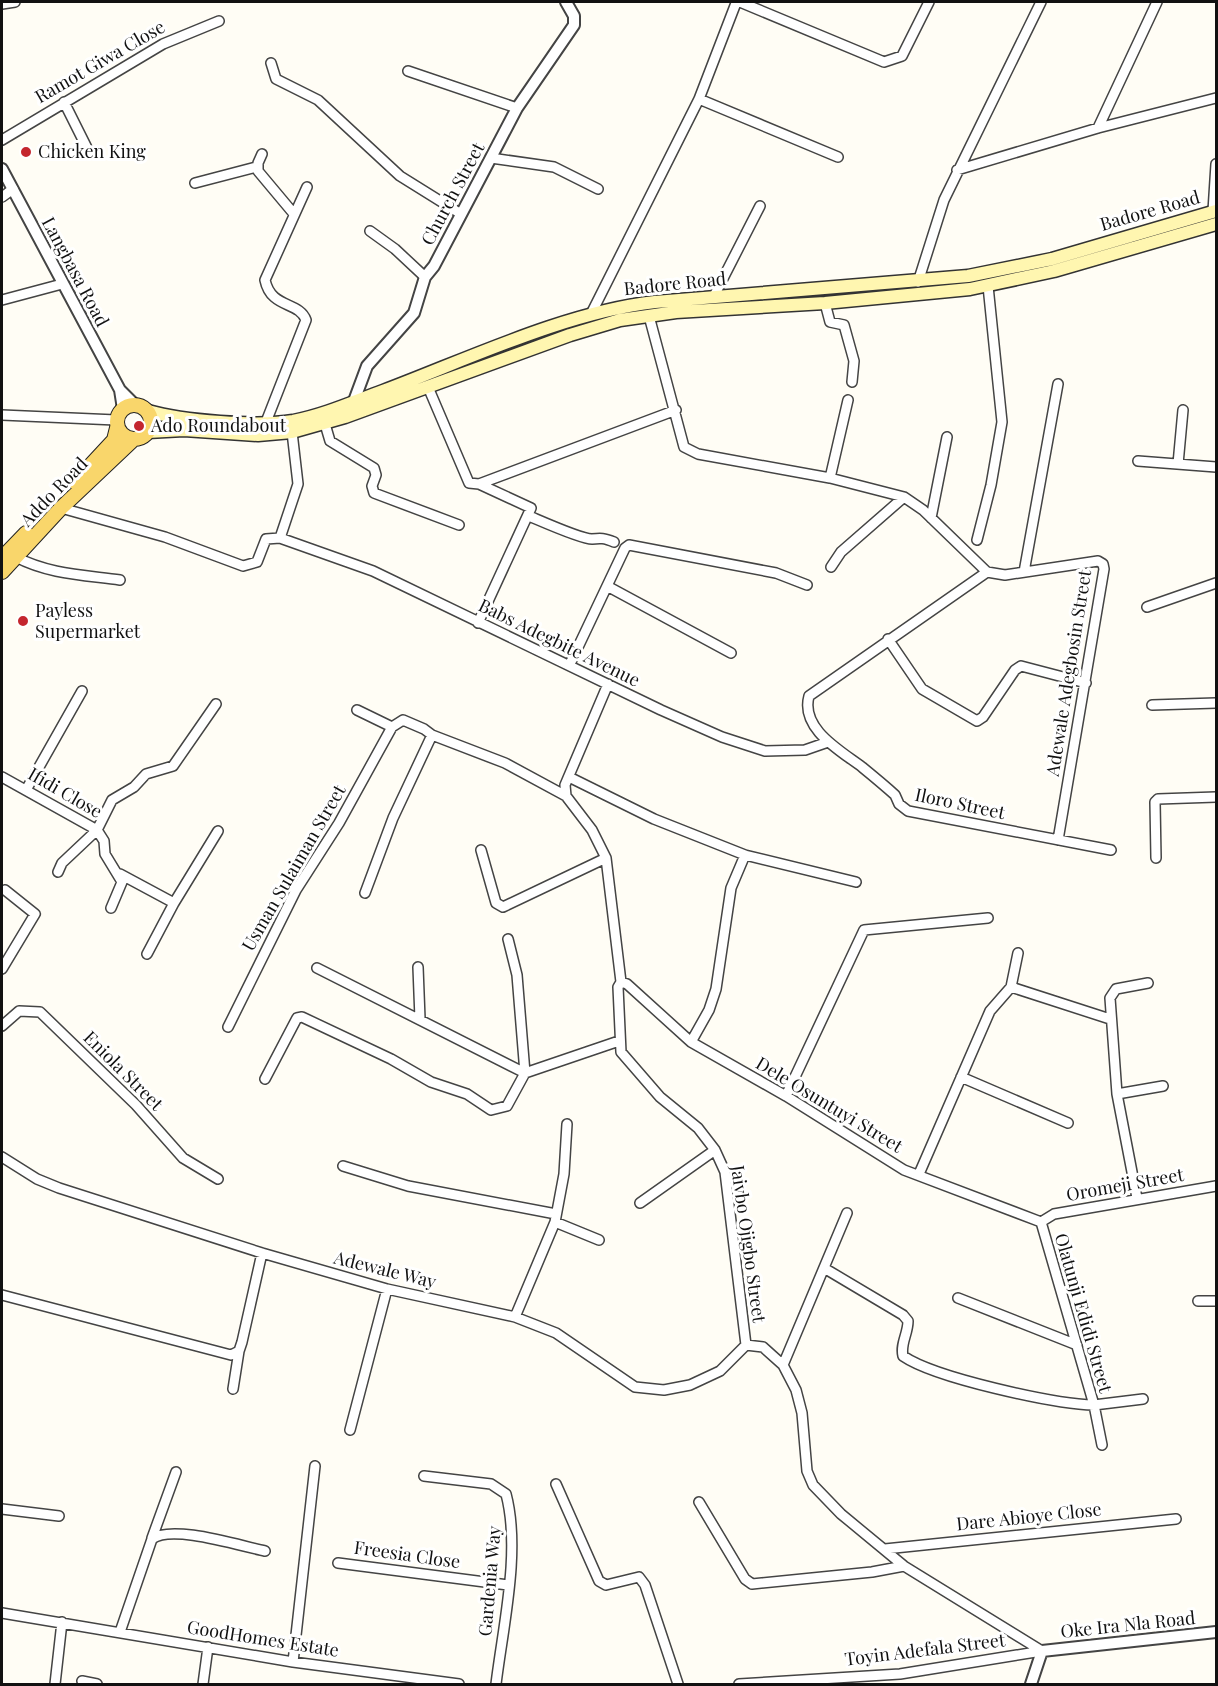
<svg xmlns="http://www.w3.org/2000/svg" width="1218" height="1686" font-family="'Playfair Display',serif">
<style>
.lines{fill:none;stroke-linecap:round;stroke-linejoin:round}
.minor-casing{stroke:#444;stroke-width:12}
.tertiary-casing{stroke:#444;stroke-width:14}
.secondary-casing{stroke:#333;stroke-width:15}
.primary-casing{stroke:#222;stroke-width:16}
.minor{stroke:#fff;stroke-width:9}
.tertiary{stroke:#fff;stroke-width:10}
.secondary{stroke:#fff6b0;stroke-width:12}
.primary{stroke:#f9d66b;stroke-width:14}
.poi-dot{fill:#c4262e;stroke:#fff;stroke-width:2}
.labels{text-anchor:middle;stroke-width:6;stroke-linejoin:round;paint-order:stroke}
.street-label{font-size:18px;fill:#111;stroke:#fff}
.poi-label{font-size:18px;fill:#111;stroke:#fff;text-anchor:start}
</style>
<rect width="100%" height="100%" fill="#fffdf5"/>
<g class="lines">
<defs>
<path id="minor" d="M2 4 15 2
M271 63 276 79 318 100 400 176 461 214
M408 71 517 108
M699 99 838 157
M64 102 89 152
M1098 128 1157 2
M2 140 163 44 219 21
M262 154 258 163V171L294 214
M491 158 554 167 598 189
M957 170 1098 128 1216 98
M195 183 256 167
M2 197 13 189
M1213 211 1216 164
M370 231 395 249 425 277
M918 282 944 200 1041 2
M713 298 760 206
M2 300 62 284
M825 303 830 322 844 325 854 361 852 382
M591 314 699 99 736 3 740 2 884 62 902 56 929 2
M649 316 684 447 698 454 830 478 904 497 923 510 987 572 1005 575 1098 561 1103 564 1104 569 1058 840
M428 387 469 483 479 484 531 508 478 623
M2 415 116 420
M266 422 306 320C299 301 271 309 265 280L307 187
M325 424 330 441 374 468 376 475 372 486 374 493 459 525
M1138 461 1216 467
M1178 464 1183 410
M830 478 848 400
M479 484 676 410
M61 508 165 537 243 566 257 562 266 539 280 538 298 484 292 432
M529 516C541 521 581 539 592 539 601 538 604 538 614 542
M931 518 947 437
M280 538 373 571 661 710 722 737 765 751 805 750 828 742
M977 540 991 485 1002 422 988 286
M16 557C48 574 84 575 120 580
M831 567 841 552 904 497
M987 572 809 696C800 729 841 751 862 767 873 776 884 785 895 795L899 804 908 811 1111 850
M1024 572 1058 384
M607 586 731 653
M1147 607 1216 583
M888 639 922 689 977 721 983 717 1015 670 1021 666 1086 683
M570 664 625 548 629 545 776 573 807 585
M608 684 565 785 566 796 592 830 606 858 621 982 618 987 621 1052 660 1097 698 1128 715 1150 725 1172 746 1345
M1152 705 1216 703
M357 710 392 727 403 720 424 729 432 735 505 763 566 796
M2 777 97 830 104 841 105 854 122 882 111 908
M569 777 654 819 745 855 856 882
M26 790 82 691
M481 850 496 903 503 907 606 858
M1156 858 1155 802 1158 799 1216 797
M58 872 62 863 97 830 112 800 134 787 146 774 173 766 216 704
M120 874 174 903 147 954
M365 893 393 818 432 735
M174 903 218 831
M418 967 420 1019
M317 968 525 1073 619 1041
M2 969 35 914 5 890
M621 982 627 984 691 1042 786 1096 904 1170 1041 1222
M1011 987 1110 1019
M2 1026 19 1011 40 1012 136 1105 183 1158 218 1179
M228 1027 296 890 339 823 392 727
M691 1042 709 1010 716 989 731 888 745 855
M961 1077 1068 1123
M265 1079 297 1018 302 1017 391 1059 431 1082 467 1094 491 1110 507 1106 525 1073 517 975 508 939
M1117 1094 1163 1086
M786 1096 864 930 988 918
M2 1157 37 1179 59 1188 262 1253 387 1289 515 1317 556 1333 635 1387 664 1390 690 1385 720 1371 746 1345
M343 1166 408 1186 556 1214
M919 1174 990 1011 1011 987 1018 953
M1137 1198 1117 1094 1110 998 1116 989 1148 983
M640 1203 715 1150
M555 1222 599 1240
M1041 1222 1054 1214 1216 1186
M824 1268 903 1315 908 1321C908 1334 900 1344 903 1356 935 1378 1054 1404 1094 1405L1041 1222
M2 1295 231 1355 239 1351 242 1342 262 1253
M958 1298 1077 1345
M1198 1301H1216
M515 1317 555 1222 564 1174 567 1124
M746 1345 763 1347 783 1365 796 1390 802 1413 807 1471 813 1485 841 1514 904 1566 1042 1651
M783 1365 847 1213
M233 1389 239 1351
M350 1430 387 1289
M1102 1445 1094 1405 1143 1399
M424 1476 491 1484 506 1494C521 1551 503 1626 496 1684
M556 1484 599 1581 606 1585 639 1577 645 1585 678 1684
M699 1502 745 1579 752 1584 872 1572 904 1566
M2 1509 59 1516
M152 1538 176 1472
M885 1549 1176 1519
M338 1563 508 1585
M2 1613 293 1662 459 1684
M120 1632 152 1539C172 1524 240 1546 265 1551
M293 1662 315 1466
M82 1681 97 1684
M55 1684 62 1622
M203 1684 208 1647
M739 1684 900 1674 1042 1651"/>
<path id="tertiary" d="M2 169 120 390 136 406
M120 390 123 409
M354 401 367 366 414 313 425 277 434 266 517 108 574 25V16L566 2
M1031 1684 1042 1651 1216 1632"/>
<path id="secondary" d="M148 411C183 421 257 427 293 421 324 415 353 402 383 391 468 359 566 312 655 302L968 276 1052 259 1216 211
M148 432 184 430 258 435 292 432 345 417 570 335 620 320 676 312 825 303 970 289 1054 271 1216 224"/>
<path id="primary" d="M117 422a17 17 0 1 1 34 0a17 17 0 1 1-34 0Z
M75 482 114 440 117 428
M2 558 26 533
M2 572 61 508 134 439"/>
</defs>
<!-- minor casing -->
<use href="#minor" class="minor-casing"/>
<!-- tertiary casing -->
<use href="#tertiary" class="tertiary-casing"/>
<!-- secondary casing -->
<use href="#secondary" class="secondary-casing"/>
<!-- primary casing -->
<use href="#primary" class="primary-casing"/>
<!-- minor -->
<use href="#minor" class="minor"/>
<!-- tertiary -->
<use href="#tertiary" class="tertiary"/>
<!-- secondary -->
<use href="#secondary" class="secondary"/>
<!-- primary -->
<use href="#primary" class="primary"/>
</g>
<!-- markers -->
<g class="poi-dot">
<circle cx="26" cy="152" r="6"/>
<circle cx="139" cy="426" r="6"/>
<circle cx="23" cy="621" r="6"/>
</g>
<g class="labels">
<!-- street labels -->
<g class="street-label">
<text transform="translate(100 62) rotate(-30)" y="6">Ramot Giwa Close</text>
<text transform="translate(453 194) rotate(-62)" y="6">Church Street</text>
<text transform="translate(1150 211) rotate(-16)" y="6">Badore Road</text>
<text transform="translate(75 272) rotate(62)" y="6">Langbasa Road</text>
<text transform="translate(675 284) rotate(-6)" y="6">Badore Road</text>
<text transform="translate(54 492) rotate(-46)" y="6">Addo Road</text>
<text transform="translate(559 643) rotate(26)" y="6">Babs Adegbite Avenue</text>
<text transform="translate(1069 673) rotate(-81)" y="6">Adewale Adegbosin Street</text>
<text transform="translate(65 793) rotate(30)" y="6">Ifidi Close</text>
<text transform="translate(960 804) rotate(12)" y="6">Iloro Street</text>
<text transform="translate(294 868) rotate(-60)" y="6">Usman Sulaiman Street</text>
<text transform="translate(123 1071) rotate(45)" y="6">Eniola Street</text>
<text transform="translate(829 1105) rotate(31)" y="6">Dele Osuntuyi Street</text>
<text transform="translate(1125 1185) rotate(-10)" y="6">Oromeji Street</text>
<text transform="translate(748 1244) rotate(82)" y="6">Jaivbo Ojigbo Street</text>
<text transform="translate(385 1270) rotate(14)" y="6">Adewale Way</text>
<text transform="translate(1083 1313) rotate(74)" y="6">Olatunji Edidi Street</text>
<text transform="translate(1029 1517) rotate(-6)" y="6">Dare Abioye Close</text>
<text transform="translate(407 1555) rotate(8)" y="6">Freesia Close</text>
<text transform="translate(490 1581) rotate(-85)" y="6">Gardenia Way</text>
<text transform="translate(1128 1625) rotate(-6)" y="6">Oke Ira Nla Road</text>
<text transform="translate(263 1639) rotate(9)" y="6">GoodHomes Estate</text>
<text transform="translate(925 1650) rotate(-7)" y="6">Toyin Adefala Street</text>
</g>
<!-- poi labels -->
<g class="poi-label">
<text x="38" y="158">Chicken King</text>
<text x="151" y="432">Ado Roundabout</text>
<text x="35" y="617">Payless<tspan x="35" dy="21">Supermarket</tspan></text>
</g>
</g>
<!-- border -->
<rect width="1218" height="1686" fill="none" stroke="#111111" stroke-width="6"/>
</svg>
